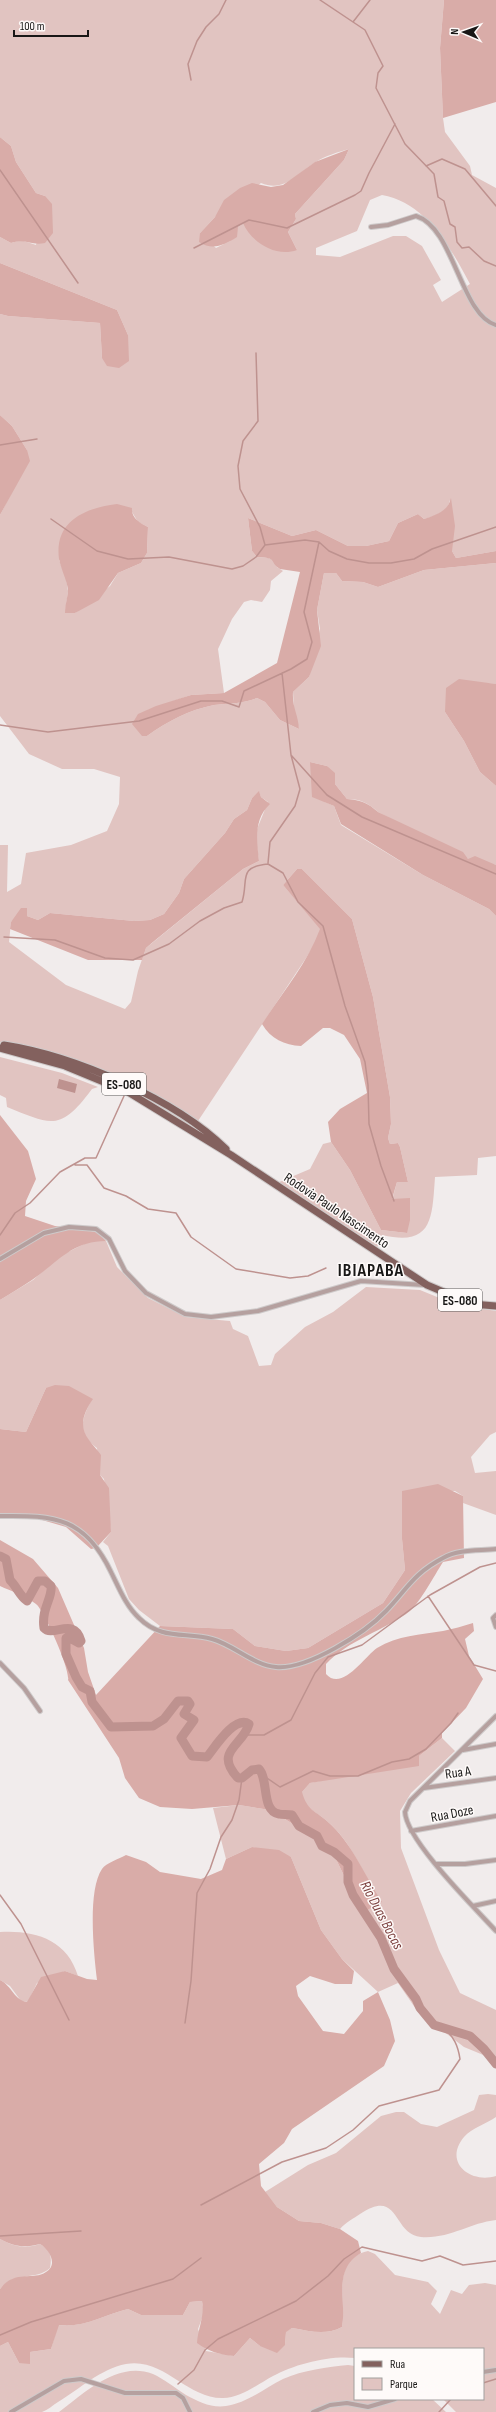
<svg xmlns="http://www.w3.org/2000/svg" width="496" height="2412" font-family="'Sofia Sans Condensed',sans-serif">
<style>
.green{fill:#e1c4c1;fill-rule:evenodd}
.forest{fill:#d9aca8}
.water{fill:#be928f}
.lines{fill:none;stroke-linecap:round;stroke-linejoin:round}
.stream{stroke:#be928f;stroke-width:1.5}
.river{stroke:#be928f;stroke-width:9}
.minor-casing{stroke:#cecaca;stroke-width:6}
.primary-casing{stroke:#cecaca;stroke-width:9}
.minor{stroke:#b5a09f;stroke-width:4}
.primary{stroke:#83615e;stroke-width:7}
.labels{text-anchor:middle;stroke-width:3;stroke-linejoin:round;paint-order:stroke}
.shield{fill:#fefaf9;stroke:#5d5b5a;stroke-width:1}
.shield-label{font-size:13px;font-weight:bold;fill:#181716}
.street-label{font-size:14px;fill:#181716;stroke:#fefaf9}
.water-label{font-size:15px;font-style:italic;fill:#7a3e3c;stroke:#fefaf9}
.district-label{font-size:18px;font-weight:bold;letter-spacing:1px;fill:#181716;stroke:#fefaf9}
</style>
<rect width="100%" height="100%" fill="#f1ecec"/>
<!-- green -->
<path class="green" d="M0 0H444L440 48 443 118 445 132 470 166 472 175 496 188V551L456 558 452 551 450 500C448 512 435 516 424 519L418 514 398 523 389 541 366 546H348L316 530 292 536 248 518 252 551 257 557 269 558 275 561 277 567 283 571 271 581 270 590 262 602 251 600 244 602 232 619 218 649 224 693 191 695 148 710 147 736C168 721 189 710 214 705 229 703 242 704 257 698L265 702 280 720 299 729 294 710 293 692 309 677 320 629 317 610 324 573H336L342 581 363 582 378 587 424 570 496 563V684L479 683 445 712 464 741 480 772 496 786V865L468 859 378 812C368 803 361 799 347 799L335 784 327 766 310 762 325 802 334 806 341 825 423 875 489 909 496 916V1156L478 1158 477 1175 435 1177C432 1218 433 1247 382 1235L377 1248 277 1183 310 1169 323 1144 331 1142 350 1170 381 1230 407 1233 399 1200H392L397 1182H408L400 1147 398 1143 390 1144 388 1138 391 1124 390 1097 373 997 352 919 302 869H297L283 885 321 929 314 946 196 1124 166 1105 35 1049 0 1042V845H8L7 892 21 884 26 853 71 845 107 831 119 804 120 777 94 769H62L29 754 0 716V515L11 494 27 450 12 426 0 415V314L8 316 100 323 102 358 128 335 117 310 0 263V237L11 243 21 240 36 245 45 196 36 193 16 162 11 146 0 137ZM349 149 344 160 295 214 296 219 288 232 297 250 243 223 238 227 230 241 216 248 200 233 215 217 261 183C285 193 297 173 316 162 325 156 338 152 349 149ZM382 195C425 202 451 248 470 284L442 302 433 285 441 280 422 246 406 236H393L340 257 316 255V248L357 231 370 200ZM132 512 138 522 148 527 147 553 141 563 118 573 110 586 75 613H65L68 591 66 578 59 560ZM259 792 261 797 268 802 255 834 259 861 243 869 146 948 138 971 131 1002 125 1009 66 985 9 942 11 922 27 908V916L38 920 50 913 134 921 150 920 164 914 179 893 184 879 225 833 234 819 247 810 252 798Z
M0 1057 62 1073 98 1087 92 1089C60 1132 52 1125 7 1107L6 1098 0 1095Z
M90 1241H106L117 1267 148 1298 186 1317 230 1321 233 1329 248 1336 259 1366 271 1365 275 1354 305 1327 333 1312 366 1287 420 1290 454 1304 496 1311V1432L490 1435 471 1457 475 1473 496 1471V1515L463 1503V1496L455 1491H402V1539L405 1570 383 1603 308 1648 286 1651 255 1646 233 1629 160 1626 139 1610 129 1599 108 1546 103 1542 111 1532 104 1479 100 1475 97 1448C76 1433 82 1418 92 1399L46 1388 26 1432 0 1429V1300L33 1280 60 1256Z
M442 1738 455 1751 411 1793 400 1811 401 1848 439 1950 460 1993 496 2010V2062L493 2059 464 2047 418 2012 398 1983 378 1992 342 1959 321 1930 291 1857 252 1847 226 1859 213 1808 239 1805 270 1810 303 1830 334 1855 362 1913 381 1902C364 1876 352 1842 327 1821 314 1810 306 1810 301 1793L310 1783 344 1776 419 1756Z
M0 1932C34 1930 67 1939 78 1976L65 1971 37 1983 28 2002 21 2001 10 1986 0 1980Z
M488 2094 496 2095V2117C486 2124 472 2128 464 2137 443 2162 470 2184 496 2176V2220C469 2223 450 2239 421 2237 392 2234 400 2187 360 2214 353 2219 346 2222 340 2229L321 2223 299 2221 277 2207 265 2192 308 2165 336 2153 381 2116 396 2112H404L421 2124 437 2127 474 2110 479 2095Z
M0 2239C15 2247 25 2249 40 2244 51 2250 52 2257 50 2268 36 2281 13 2271 0 2289Z
M368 2251 375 2254 395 2275 428 2282 437 2291 431 2304 440 2314 451 2290 462 2294 469 2285 485 2283 496 2285V2412H456L443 2399H483V2349H355V2358C330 2355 295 2364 273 2376 258 2384 241 2398 223 2398 187 2399 164 2357 126 2364 100 2369 80 2389 58 2402 53 2405 48 2410 42 2412 31 2412 12 2412 0 2412V2346L8 2342 19 2363 30 2352 51 2349 58 2325C84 2328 104 2315 128 2309L141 2315H183L190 2302 202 2301 204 2313 198 2329 206 2351 234 2356 250 2338 260 2346 285 2345 286 2331 292 2328C310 2331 325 2336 342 2327 347 2300 330 2260 368 2251Z
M348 2365 355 2366V2399H432L446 2412H59C84 2393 118 2360 153 2374 164 2379 175 2388 186 2395 199 2402 211 2408 226 2406 247 2403 265 2388 283 2379 303 2370 328 2367 348 2365Z"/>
<!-- forest -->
<path class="forest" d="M444 0H496V102L443 118 440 48Z
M0 137 11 146 16 162 36 193 45 196 52 204 53 233 45 243C31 246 25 238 11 243L0 237Z
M349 149 344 160 295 214 296 219 288 232 297 250C276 258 251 242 243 223L238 227 237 237C224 245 213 251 199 242L200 233 215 217 224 200 240 188 252 183 271 187 283 185 315 162Z
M0 263 117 310 128 335 129 361 119 368 107 366 102 358 100 323 8 316 0 314Z
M0 415 12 426 27 450 30 461 0 515Z
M451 498 455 526 452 551 456 558 496 551V563L424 570 378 587 363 582 342 581 336 573H324L317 610 321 646 309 677 293 692C292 708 298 713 299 729L280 720 265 702 257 698C242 704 229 703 214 705 189 710 168 721 147 736H142L132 724 138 714 156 706 191 695 224 693 277 663 300 572 280 569C268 561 279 558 257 557L252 551 248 518 292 536 316 530 348 546H366L389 541 398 523 418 514 424 519C436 515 448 511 451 498Z
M117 504 132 508C131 518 140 523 148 527L147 553 141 563 118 573 99 600 75 613H65C65 605 68 596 68 589 66 578 61 569 59 559 54 521 85 508 117 504Z
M459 679 496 684V786L480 772 464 741 445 712 446 688Z
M310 762 327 766 335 773V784L347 799C361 800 368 803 378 812L463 852 468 859 475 856 496 865V916L489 909 423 875 341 824 334 806 312 797Z
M259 791 261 797 270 804C253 820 257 841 259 861L243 869 153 942 146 948 142 960H88L10 929 11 922 21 908H27V916L38 920 50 913 134 921 150 920 164 914 179 893 184 879 225 833 234 819 247 810 252 798Z
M297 869H302L352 919 373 997 390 1097 391 1124 388 1138 390 1144 398 1143 400 1147 408 1182H397L392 1199 410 1198V1220L407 1233 381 1230 350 1170 331 1142 328 1122 340 1109 367 1093 360 1059 344 1035 330 1028H323L301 1046C284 1045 271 1039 262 1024 282 993 307 964 320 929L283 885Z
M0 1115 28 1151 36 1179 26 1201 25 1216 55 1226 98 1232 106 1241C72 1241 58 1262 32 1280 22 1287 11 1293 0 1300Z
M55 1385 69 1386 93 1399C84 1412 78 1426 89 1440 93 1446 97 1449 101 1455L100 1475 109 1488 111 1532 96 1548 91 1549 66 1527 32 1517 0 1518V1429L26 1432 46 1388Z
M438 1484 463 1496 464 1558 443 1562C434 1576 421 1601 410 1611 384 1631 348 1640 326 1664V1674C342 1692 364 1657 377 1648 398 1635 420 1635 443 1631 453 1629 463 1626 473 1623L474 1631 465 1639 469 1656 483 1679 466 1708 442 1733V1738L419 1756V1766L310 1783 302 1792C307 1810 314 1810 327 1821 351 1841 365 1876 382 1902L362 1913 334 1855 303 1830 270 1810 239 1805 192 1809 160 1807 139 1798 125 1778 119 1758 68 1680C71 1671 44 1610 36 1604 26 1596 11 1591 0 1586V1540L33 1559 58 1588 84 1648 88 1672 96 1695 160 1626 233 1629 255 1646 286 1651 308 1648 383 1603 405 1570 402 1539V1491Z
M252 1847 279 1850 291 1857 321 1930 342 1959 354 1971 352 1984H335L310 1976 296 1986 298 1996 323 2031 344 2034 363 2011V2001L378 1992 390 2020 395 2041 384 2066 292 2129 284 2143 259 2164 261 2186 277 2207 299 2221 321 2223 340 2229 358 2241 361 2253C332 2270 347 2300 342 2327 325 2336 310 2331 292 2328L286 2332 285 2345 277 2353 260 2346 250 2338 234 2356C221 2355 207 2351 197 2343 198 2328 205 2316 202 2301L190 2302 183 2315H141L128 2309C104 2315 84 2328 59 2325L51 2349 30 2352V2364L19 2363 8 2342 0 2346V2289C15 2269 33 2281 46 2272 58 2265 50 2250 40 2244 24 2248 15 2247 0 2239V1980C12 1986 14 2000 27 2002L41 1977 65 1971 87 1979 97 1980C94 1955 87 1891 102 1869 106 1863 119 1859 126 1855L146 1862 160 1872 201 1879 222 1870 226 1859Z"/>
<!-- water -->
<path class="water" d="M59 1079 77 1084 75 1093 57 1088Z"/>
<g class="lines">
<!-- stream -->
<path class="stream" d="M320 0 365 30 383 66 378 73 376 88 405 144 434 174 438 197 444 201 450 224 455 227 457 242 462 248 469 247 484 261 496 266
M353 22 370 0
M191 80 188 64 197 41 206 27 219 14 226 0
M426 166 442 159 465 169 496 206
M0 170 78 283
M194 248 249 220 287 228 355 195 361 191 369 173 395 124
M256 353 258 421 243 441 238 466 240 489 260 527 265 545
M0 445 37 439
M51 519 97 551 128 559 169 557 232 569 243 566 256 557 265 545
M265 545 305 540 319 542 329 551 347 559 369 563H391L414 559 432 549 496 527
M0 725 48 732 139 721 201 701H222L239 707 244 691 291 669 307 659 312 642 304 612 319 542
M291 755 327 795 362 817 496 874
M268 863 270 842 295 806 300 789 291 755 282 673
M4 937 55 940 105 958 133 960 169 944 200 921 224 908 242 902C249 880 237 867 268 864L283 873 298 902 323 926 345 1006 365 1062 368 1085 369 1124 381 1166 394 1201
M75 1165H87L104 1188 126 1196 148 1209 176 1213 191 1237 236 1269 290 1278 308 1276 326 1268
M0 1235 15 1213 30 1203 60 1172 85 1158H96L124 1096
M428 1596 474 1665 496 1671
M245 1735H264L291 1720 315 1673 328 1657 362 1645 430 1595 480 1567 496 1563
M264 1776 280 1787 313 1771 330 1776H358L392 1762 409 1759 426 1749 451 1723 458 1713
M0 1895 21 1924 69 2020
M185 2023 191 1981 197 1893 210 1869 221 1837 232 1820 239 1800 242 1778
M201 2205 282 2162 326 2148 353 2130 379 2106 439 2090 460 2059C458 2046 454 2036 443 2028
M0 2236 81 2231
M0 2335 31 2322 173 2279 201 2258
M483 2383 496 2379
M178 2384 194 2370 205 2350 218 2339 296 2301 328 2276 344 2259 362 2247 422 2261 440 2256 463 2265 496 2261
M439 2412 451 2399"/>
<!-- river -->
<path class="river" d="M0 1556 6 1559 10 1580C17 1587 19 1595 27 1601L38 1581H45L51 1586C53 1597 41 1609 44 1628 53 1638 74 1616 81 1641L79 1643 68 1637 66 1638V1654L76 1677 82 1687 90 1691 92 1702 111 1727 153 1726 164 1719 178 1701H188L190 1704 184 1714 194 1720 181 1738 192 1756 207 1757C215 1747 235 1715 249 1724 243 1746 213 1751 238 1778H242L252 1770 259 1769C269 1780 261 1811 279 1814 283 1815 287 1814 292 1815L299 1826 317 1836 322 1846 334 1852 348 1864V1882L353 1895 381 1938 394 1969 416 1999 420 2008 434 2025 470 2036 484 2049 496 2064"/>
<defs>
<path id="minor" d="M371 227 388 225 416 216C454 227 461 316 496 325
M0 1259 44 1233 69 1227 96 1229 109 1239 125 1271 146 1293 185 1314 211 1317 258 1311 361 1281 424 1285
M0 1516C56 1515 85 1518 111 1572 119 1588 126 1606 139 1618 161 1640 185 1632 212 1639 234 1645 253 1665 276 1667 307 1670 365 1633 386 1611 407 1589 414 1573 443 1558 459 1549 478 1551 496 1549
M496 1615 493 1618 496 1627
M0 1663 24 1688 40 1711
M496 1716 410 1801 405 1812C406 1840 475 1908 496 1931
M463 1750 496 1744
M424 1788 496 1778
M411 1831 496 1816
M436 1864H465L496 1860
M473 1906 496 1901
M483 2372 496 2370
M11 2412 64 2381 81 2379 125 2393H176L183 2398 190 2412
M313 2412 330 2405 347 2403 368 2407 395 2399"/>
<path id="primary" d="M4 1045C75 1056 175 1099 226 1149
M0 1048 65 1066 128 1092 231 1155 427 1285 472 1304 496 1306"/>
</defs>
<!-- minor casing -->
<use href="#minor" class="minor-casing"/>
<!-- primary casing -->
<use href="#primary" class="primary-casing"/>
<!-- minor -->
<use href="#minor" class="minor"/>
<!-- primary -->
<use href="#primary" class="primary"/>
</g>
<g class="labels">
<!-- shield labels -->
<g class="shield">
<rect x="102" y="1073" width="44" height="22" rx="3"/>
<rect x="438" y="1289" width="44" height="22" rx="3"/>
</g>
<g class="shield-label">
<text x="124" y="1089">ES-080</text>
<text x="460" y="1305">ES-080</text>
</g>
<!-- street labels -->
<g class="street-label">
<text transform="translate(337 1210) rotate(34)" y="5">Rodovia Paulo Nascimento</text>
<text transform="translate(458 1772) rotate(-8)" y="5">Rua A</text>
<text transform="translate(452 1813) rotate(-11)" y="5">Rua Doze</text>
</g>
<!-- water labels -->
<g class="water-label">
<text transform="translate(382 1915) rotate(62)" y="5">Rio Duas Bocas</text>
</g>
<!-- district labels -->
<g class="district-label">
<text x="371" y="1276">IBIAPABA</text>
</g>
</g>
<!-- legend -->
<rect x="354" y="2348" width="130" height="52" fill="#fefaf9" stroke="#a29f9e"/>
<rect x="362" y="2361" width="20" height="6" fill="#83615e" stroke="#a29f9e"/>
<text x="390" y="2368" font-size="12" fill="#181716">Rua</text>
<rect x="362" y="2378" width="20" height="12" fill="#e1c4c1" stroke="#a29f9e"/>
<text x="390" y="2388" font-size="12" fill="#181716">Parque</text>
<!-- north arrow -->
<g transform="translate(464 32) rotate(272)" stroke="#fefaf9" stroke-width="3" paint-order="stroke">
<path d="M0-3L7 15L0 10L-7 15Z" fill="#181716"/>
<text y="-6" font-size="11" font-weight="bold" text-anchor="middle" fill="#181716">N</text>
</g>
<!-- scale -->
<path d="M14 30v6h74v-6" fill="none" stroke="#181716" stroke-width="2"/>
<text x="20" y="30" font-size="12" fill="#181716" stroke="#fefaf9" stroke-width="3" paint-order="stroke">100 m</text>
</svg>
